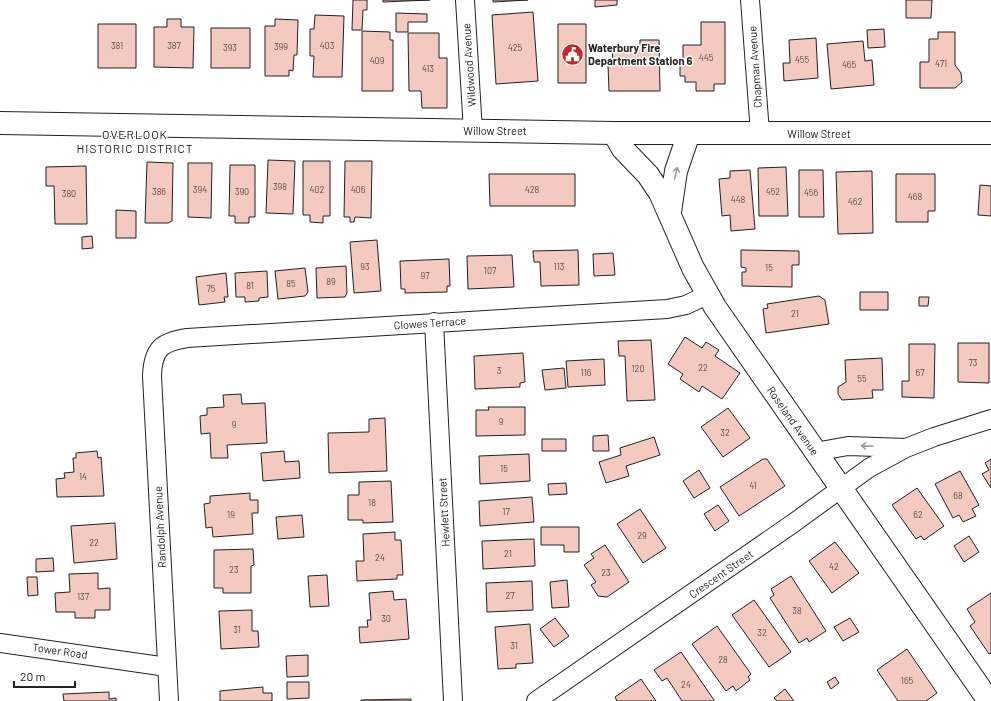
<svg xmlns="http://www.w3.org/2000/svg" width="991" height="701" font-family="Barlow,sans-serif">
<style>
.building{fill:#f3c9c0;stroke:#222}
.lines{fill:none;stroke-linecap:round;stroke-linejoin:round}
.minor-casing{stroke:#222;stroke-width:20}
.tertiary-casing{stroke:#222;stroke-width:24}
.minor{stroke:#fff;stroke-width:18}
.tertiary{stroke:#fff;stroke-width:22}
.oneway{stroke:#9c9c9c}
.labels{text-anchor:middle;stroke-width:3;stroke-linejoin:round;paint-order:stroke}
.number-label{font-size:9px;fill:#564c4a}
.poi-label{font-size:11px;font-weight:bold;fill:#222;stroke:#fff;text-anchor:start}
.street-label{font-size:11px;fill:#222;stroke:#fff}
.neighbourhood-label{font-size:12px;letter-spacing:1px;fill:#222;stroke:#fff}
</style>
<rect width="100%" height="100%" fill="#fff"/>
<!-- building -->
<path class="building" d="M353 0H367V10H363L362 30H352Z
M383 0H430L383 2Z
M493 0H528L493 2Z
M595 0H617V5L595 7Z
M906 0H932L931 18H906Z
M533 12 538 81 496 84 492 15Z
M396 13 427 14V22H408V32H396Z
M315 15 344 16 342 77H313L314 56H310V29H314Z
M167 19H181V27H194L193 68 154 67V27H167Z
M275 19 298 20 297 55H294L293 71 289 70V76H265V26H275Z
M701 22H725V84H714V91H696V82H685V76H680V63H683V45H701Z
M98 24H136V68H98Z
M558 24H586V83H558Z
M211 28H250V68H211Z
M884 29 885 47 868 48 867 30Z
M362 31 390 32V40H393V91H362Z
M938 32H955V65L961 73 962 82 955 88H920V62H929V39H938Z
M408 33H439V58H447V108H422L421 91H409Z
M816 38 818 78 784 81 783 63H790L789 40Z
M640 40H659L660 91H609L608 65H613L612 46H640Z
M863 41 865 61 872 60 874 85 831 89 827 44Z
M268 160 295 161 293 214 266 213Z
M303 161H330V216H323V223L310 222V215H303Z
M345 161H372L371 218 355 217 354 222H350V217H344Z
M147 162 173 163 172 221 168 223H145Z
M188 163H212L211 218 188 217Z
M230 165H255V217H249V223H235V216H229Z
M86 166 87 224H55L54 186H46V167Z
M786 167 788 216H759L758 168Z
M750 170 755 229 731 231 730 215 722 216 719 179 730 178V171Z
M799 170H823L824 217H799Z
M872 171 873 233 838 234 836 172Z
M489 174H575V206H490Z
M896 174H935V211H928V222H896Z
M980 185 991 186V216L978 215Z
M116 210 136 211V238H116Z
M92 236 93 248 82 249V237Z
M377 240 381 291 354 293 350 242Z
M578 250 579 285 541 286 540 262H534L533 251Z
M741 250 799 251V265H792V287L742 286V272H746V268L741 267Z
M613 253 615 275 594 276 593 254Z
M512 255 514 287 468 289 467 256Z
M449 259 450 286H447V292L405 293V289H401L400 261Z
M346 266 347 293 345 297 317 298 316 268Z
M305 268 308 292 305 296 278 299 275 271Z
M267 271 268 297 259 298V301L245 302V297H236L235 273Z
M226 273 228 297H224L225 302 199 305 196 277Z
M860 292H888V310H860Z
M819 296 825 300 829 324 766 333 763 309 768 308 767 304Z
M919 297H929L928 306H919Z
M685 337 702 348 706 342 719 350 715 356 740 373 722 399 702 386 699 392 680 379 683 374 668 364Z
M651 340 655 400 627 401 625 356H619L618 341Z
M958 343H989V383L958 382Z
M909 344H935L934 398 902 397V381H909Z
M523 353 525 382 520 383V387L475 389 474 356Z
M882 358 883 390H872L873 398 842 400 838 394V387L846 382 845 360Z
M604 359 605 385 568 387 566 361Z
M564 368 566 388 545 390 542 370Z
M241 394 242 404 265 403 267 443 227 445 228 458H211L210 433 201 434 200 416 207 415V408L224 407 223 395Z
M488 407H525V435L476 436V410H489Z
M728 408 750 438 723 457 701 427Z
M385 418 387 471 329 473 328 433 369 432V419Z
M608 435 609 451H593V436Z
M654 437 660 455 626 466 629 476 606 483 599 462 621 455 620 448Z
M542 439H566V451H542Z
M97 451 98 458 101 457 104 496 57 497 56 479 65 478 64 473 74 472 73 458H76V453Z
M284 451 285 462 299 461 300 478 263 481 261 453Z
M529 454 530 481 480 484 479 456Z
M763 459H767L785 486 739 516 720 487Z
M991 459V488L982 474 989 470 985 463Z
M699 470 710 488 694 498 683 481Z
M960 471 979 505 972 509 976 516 963 522 959 515 953 518 935 484Z
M391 481 393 522 363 523V520H348V495H359V482Z
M566 483 567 494 549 495 548 484Z
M917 488 944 526 924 540 921 536 916 539 892 505Z
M250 493V500H258V513H252L253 534 213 537 212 527 206 528 204 504 210 503V496Z
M532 497 534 522 480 526 479 501Z
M718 505 729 521 715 531 704 514Z
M640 509 666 548 643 563 617 524Z
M302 515 304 537 278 539 276 517Z
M115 523 117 559 74 563 71 526Z
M541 527H579V552H564V545H541Z
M395 532V540H401L403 575H397V579L357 581 356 561H364L363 534Z
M969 536 979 552 964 562 954 546Z
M534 539 535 566 483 569 482 541Z
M835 542 859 573 832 593 809 561Z
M605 545 629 582 607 597 598 596 591 585 596 582 584 565 594 558 591 554Z
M253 549 254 565 251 566V593H223V588H214V550Z
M53 558 54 571 36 572V559Z
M98 573V589L110 588V610H95V618H75V612H56L55 593 70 592 69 574Z
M327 575 329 606 310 607 308 576Z
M791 576 826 631 809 642 807 638 799 643 770 598 774 595 771 589Z
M27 577H37L38 595 28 596Z
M567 580 569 607 552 608 550 582Z
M532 581 533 610 487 612 486 583Z
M393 591 394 600 406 599 409 639 360 643 359 627H368L367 620H371L369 593Z
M991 593V653L989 654 970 626 975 622 967 609Z
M754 600 791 652 769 667 732 615Z
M252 610V631H258L259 647 221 649 219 611Z
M555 618 569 636 554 647 540 629Z
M850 618 859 632 843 641 834 627Z
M530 624 533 663 516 664V668L498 669 495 627Z
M717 626 751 674 748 677 750 680 736 691 733 686 726 691 692 644Z
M907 649 937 693 926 701H898L877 670Z
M681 652 714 700V701H682L667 678 662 681 654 670Z
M308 655V676L287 677 286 656Z
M835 677 839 683 831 689 827 682Z
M641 679 656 701H617L615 697Z
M287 682H309V698L287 699Z
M263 687V693H272V701H220V691Z
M785 689 794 701H777L774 698Z
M109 692V699L116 698V701H64L63 694Z
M411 699V701H361V700Z"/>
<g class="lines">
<defs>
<path id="minor" d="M465 0 473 131
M750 0 760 133
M434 322 453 701
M815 452 848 446 906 448
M0 643 167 667
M169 701 152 376C153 349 161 342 187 338L667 309 686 305 707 295
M536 701 795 522 869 468 906 448 934 437 991 419"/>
<path id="tertiary" d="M0 123 614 133H991
M614 133 623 149 648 175 660 193 693 268 715 307 989 701
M670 212 676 171 689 133"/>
</defs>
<!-- minor casing -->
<use href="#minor" class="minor-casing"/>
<!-- tertiary casing -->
<use href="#tertiary" class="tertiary-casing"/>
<!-- minor -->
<use href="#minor" class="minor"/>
<!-- tertiary -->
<use href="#tertiary" class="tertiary"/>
</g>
<!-- one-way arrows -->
<defs><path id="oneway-shaft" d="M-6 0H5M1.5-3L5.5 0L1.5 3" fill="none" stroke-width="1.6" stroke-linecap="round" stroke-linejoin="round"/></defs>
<g class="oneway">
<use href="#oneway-shaft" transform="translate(676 173) rotate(-77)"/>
<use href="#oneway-shaft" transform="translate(867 446) rotate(-178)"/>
</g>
<!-- icons -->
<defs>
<symbol id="civic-disc" viewBox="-11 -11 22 22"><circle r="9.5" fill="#c62828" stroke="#fff"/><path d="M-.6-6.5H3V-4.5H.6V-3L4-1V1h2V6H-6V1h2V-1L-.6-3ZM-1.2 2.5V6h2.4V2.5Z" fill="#fff"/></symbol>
</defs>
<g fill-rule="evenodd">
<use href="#civic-disc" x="560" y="42" width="25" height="25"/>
</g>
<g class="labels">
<!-- number labels -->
<g class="number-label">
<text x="117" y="49">381</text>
<text x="174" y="49">387</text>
<text x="327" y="49">403</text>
<text x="281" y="50">399</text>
<text x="230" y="51">393</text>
<text x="515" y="51">425</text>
<text x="706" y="61">445</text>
<text x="802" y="63">455</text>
<text x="377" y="64">409</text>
<text x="941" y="67">471</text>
<text x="849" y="68">465</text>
<text x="428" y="72">413</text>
<text x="280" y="190">398</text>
<text x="200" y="193">394</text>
<text x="317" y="193">402</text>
<text x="358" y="193">406</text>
<text x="532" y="193">428</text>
<text x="159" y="195">386</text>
<text x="242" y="195">390</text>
<text x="773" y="195">452</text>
<text x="811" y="196">456</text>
<text x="69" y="197">380</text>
<text x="915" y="200">468</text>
<text x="738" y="203">448</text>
<text x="855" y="205">462</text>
<text x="365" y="270">93</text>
<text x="559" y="270">113</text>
<text x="769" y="271">15</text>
<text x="490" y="274">107</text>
<text x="425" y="279">97</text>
<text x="331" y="285">89</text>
<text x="291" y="287">85</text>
<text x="250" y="289">81</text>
<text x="211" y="292">75</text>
<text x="795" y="317">21</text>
<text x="973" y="366">73</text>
<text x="703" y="371">22</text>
<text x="638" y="372">120</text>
<text x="499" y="374">3</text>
<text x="586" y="376">116</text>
<text x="920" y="376">67</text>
<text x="862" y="382">55</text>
<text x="501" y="425">9</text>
<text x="234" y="428">9</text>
<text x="725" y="436">32</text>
<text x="504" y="472">15</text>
<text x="83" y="480">14</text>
<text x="753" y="489">41</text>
<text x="958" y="499">68</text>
<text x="372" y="506">18</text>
<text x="506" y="515">17</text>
<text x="231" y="518">19</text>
<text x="918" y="518">62</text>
<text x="642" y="539">29</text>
<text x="94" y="546">22</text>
<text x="508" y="557">21</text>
<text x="380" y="561">24</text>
<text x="834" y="570">42</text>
<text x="234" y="573">23</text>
<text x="606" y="576">23</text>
<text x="510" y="599">27</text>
<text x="83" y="600">137</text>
<text x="797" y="614">38</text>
<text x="386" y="622">30</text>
<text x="237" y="633">31</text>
<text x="762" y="636">32</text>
<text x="514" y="649">31</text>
<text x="723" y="663">28</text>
<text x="907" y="684">165</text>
<text x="686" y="688">24</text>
</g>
<!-- poi labels -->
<g class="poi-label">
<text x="588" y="52">Waterbury Fire<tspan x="588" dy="13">Department Station 6</tspan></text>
</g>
<!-- street labels -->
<g class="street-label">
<text transform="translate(469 65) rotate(-94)" y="4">Wildwood Avenue</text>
<text transform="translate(755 67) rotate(-94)" y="4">Chapman Avenue</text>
<text x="495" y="135">Willow Street</text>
<text x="819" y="138">Willow Street</text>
<text transform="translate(430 323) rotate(-4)" y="4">Clowes Terrace</text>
<text transform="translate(793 421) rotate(55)" y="4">Roseland Avenue</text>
<text transform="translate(444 512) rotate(-93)" y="4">Hewlett Street</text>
<text transform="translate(160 527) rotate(-93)" y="4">Randolph Avenue</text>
<text transform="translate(721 574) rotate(-35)" y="4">Crescent Street</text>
<text transform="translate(60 651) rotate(8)" y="4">Tower Road</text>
</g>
<!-- neighbourhood labels -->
<g class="neighbourhood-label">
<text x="135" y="139">OVERLOOK<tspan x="135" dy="14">HISTORIC DISTRICT</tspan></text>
</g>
</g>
<!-- scale -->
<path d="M14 681v6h61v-6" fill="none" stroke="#222222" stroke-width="2"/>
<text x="20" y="681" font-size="12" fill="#222222" stroke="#ffffff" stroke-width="3" paint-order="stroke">20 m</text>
</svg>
